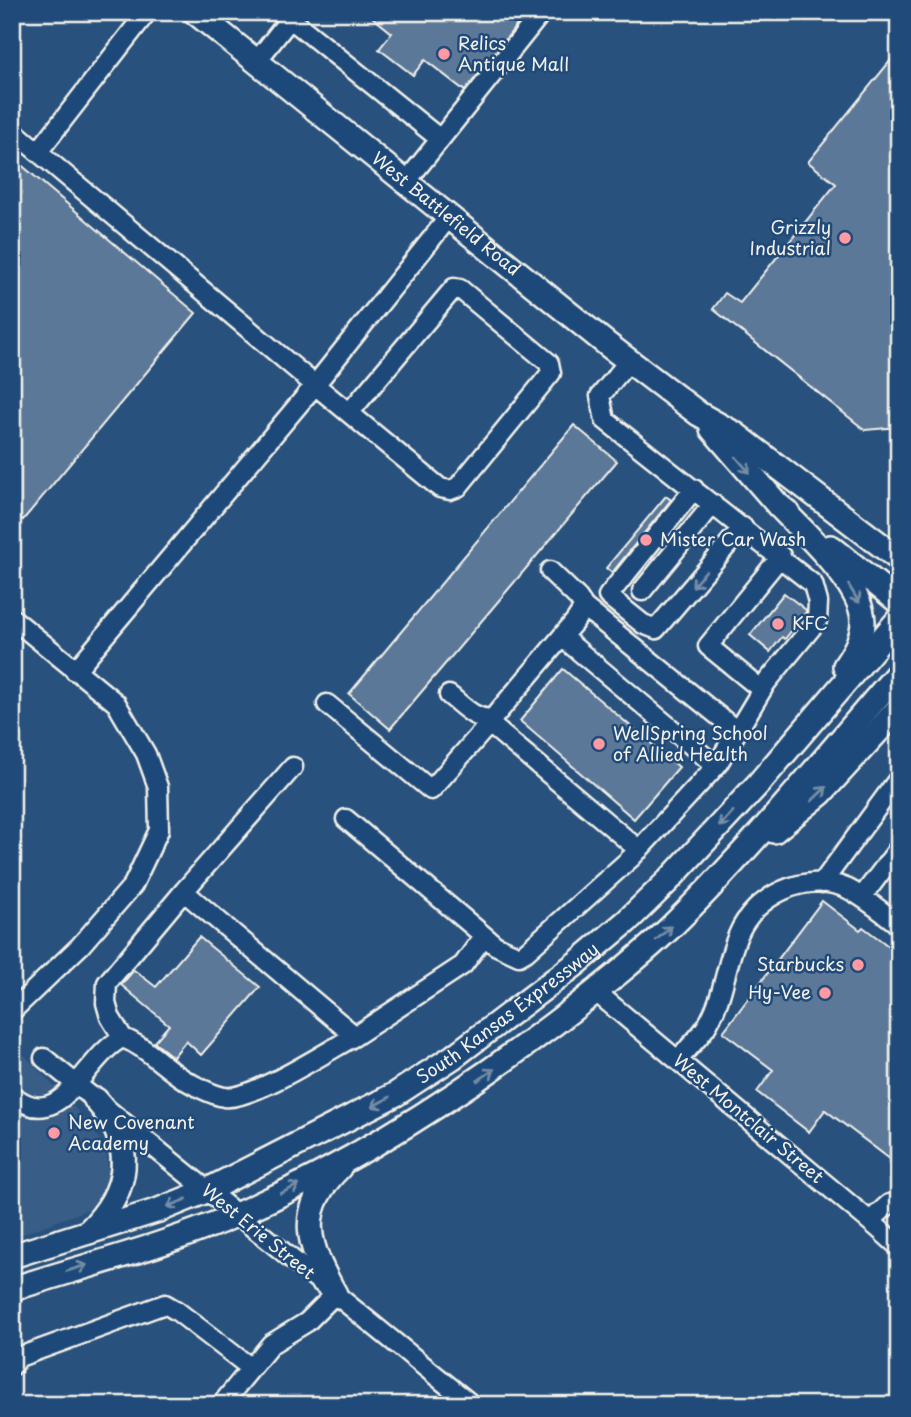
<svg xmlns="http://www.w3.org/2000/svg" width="911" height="1417" font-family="'Playpen Sans',sans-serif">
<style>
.built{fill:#375d86}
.building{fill:#5b7899;stroke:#f4f1e8;stroke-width:2}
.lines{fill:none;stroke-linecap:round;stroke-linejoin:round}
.minor-casing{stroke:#f4f1e8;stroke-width:23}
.major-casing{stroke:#f4f1e8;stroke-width:28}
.minor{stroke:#1f4a7a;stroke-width:18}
.major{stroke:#1f4a7a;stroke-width:23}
.oneway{stroke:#748da6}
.poi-dot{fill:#ff9aa2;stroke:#1f4a7a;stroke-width:2.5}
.labels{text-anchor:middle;stroke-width:5;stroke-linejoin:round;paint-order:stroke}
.poi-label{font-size:18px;fill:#f4f1e8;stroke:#1f4a7a;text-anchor:start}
.street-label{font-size:18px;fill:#f4f1e8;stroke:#1f4a7a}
</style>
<rect width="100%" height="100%" fill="#28517e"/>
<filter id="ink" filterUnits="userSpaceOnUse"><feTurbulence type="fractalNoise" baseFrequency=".0143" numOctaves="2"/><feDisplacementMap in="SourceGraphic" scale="14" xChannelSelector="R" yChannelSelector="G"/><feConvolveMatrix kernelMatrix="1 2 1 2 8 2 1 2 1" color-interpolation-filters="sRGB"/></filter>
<g filter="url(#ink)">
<!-- built -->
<path class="built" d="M12 1042 85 1119 106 1148 109 1181 92 1208 12 1238Z"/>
<!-- building -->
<path class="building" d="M366 12H527L465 91 425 60 413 75 379 49 392 33Z
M899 50V427L865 430 713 309 725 293 740 303 836 184 808 162Z
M12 157 196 313 23 520 12 511Z
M574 425 617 461 390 729 349 694Z
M666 496 671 500 612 573 606 568Z
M784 593 806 610V612L785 639 782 637 770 652 750 635Z
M563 669 679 767 634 819 520 721Z
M822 901 860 930 863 927 899 954V1155L894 1162 825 1110 809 1132 757 1092 773 1070 723 1032Z
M199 937 260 987 201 1055 186 1041 173 1057 154 1042 169 1025 121 985 134 970 156 987Z"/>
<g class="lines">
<defs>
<path id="minor" d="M282 12 440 139
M256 62 290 19
M12 130 315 385 449 217
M38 152 147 12
M406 182 542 12
M694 489 608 596 643 624 656 629 743 527
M642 591 713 504
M584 607 737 731
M12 618 116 703 146 754 158 787 159 830 133 885 80 946 12 1011
M562 637 716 766
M75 671 315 385 440 488 450 490 458 487 551 373 549 363 460 289 454 288 349 413
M762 690 708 646 781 556
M449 695C461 704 476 722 493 718L575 621 584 607 578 598 550 571
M327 704 431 790 489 724
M485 720 639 850
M293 767 184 891 195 901 355 1036 463 965 484 936
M346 819 495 945 519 956 526 952 632 857 717 765 766 683 817 621 818 602 813 584 605 420 600 396 629 361
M822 883 899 778
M862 897 899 848
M596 992 878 1228 899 1247
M123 1038 110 1017 106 1003 107 983 184 891
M44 1058 472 1405
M678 1060C687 1049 698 1039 706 1027 724 999 725 965 738 935 754 896 805 871 846 888 865 897 882 912 899 925
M12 1095C63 1137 85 1054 123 1038 147 1047 163 1067 185 1080 195 1086 213 1095 224 1097 251 1101 329 1050 355 1036
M870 1221 889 1204 899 1202
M12 1366 19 1357 165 1304 177 1311 251 1368
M221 1405 271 1344 307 1322 335 1294"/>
<g id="major">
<path id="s1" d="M195 12 608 345 699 414 735 434 899 559"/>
<path d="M712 429 778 505 788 513"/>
<path d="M778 505C803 532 863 584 863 622 863 638 854 653 845 666"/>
<path d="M831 547 899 602"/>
<path d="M774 831 821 793 899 708"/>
<path d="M88 1232C130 1191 137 1145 96 1100"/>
<path id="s2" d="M12 1256 159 1210 206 1191 396 1094 453 1057 577 963 627 921 668 881 759 783 899 619"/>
<path d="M12 1289C87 1265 166 1246 238 1214 352 1164 456 1098 555 1023 594 993 634 962 670 928 752 848 824 758 899 672"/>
<path d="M335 1294C308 1246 295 1211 339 1168"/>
</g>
</defs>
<!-- minor casing -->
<use href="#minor" class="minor-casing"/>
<!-- major casing -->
<use href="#major" class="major-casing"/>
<!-- minor -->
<use href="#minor" class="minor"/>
<!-- major -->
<use href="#major" class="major"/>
</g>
<!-- one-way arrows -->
<defs><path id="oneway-shaft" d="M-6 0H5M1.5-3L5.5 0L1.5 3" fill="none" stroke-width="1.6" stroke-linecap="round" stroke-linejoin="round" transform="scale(1.75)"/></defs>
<g class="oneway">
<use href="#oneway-shaft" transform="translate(743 465) rotate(49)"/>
<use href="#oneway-shaft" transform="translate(699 579) rotate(130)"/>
<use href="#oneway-shaft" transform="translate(854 594) rotate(59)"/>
<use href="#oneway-shaft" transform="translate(819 794) rotate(-44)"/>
<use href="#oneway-shaft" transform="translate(726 819) rotate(132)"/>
<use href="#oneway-shaft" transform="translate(664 933) rotate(-42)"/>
<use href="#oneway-shaft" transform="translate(486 1075) rotate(-34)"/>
<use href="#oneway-shaft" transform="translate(381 1102) rotate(152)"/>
<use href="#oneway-shaft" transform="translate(290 1189) rotate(-26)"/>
<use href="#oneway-shaft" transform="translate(177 1203) rotate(157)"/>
<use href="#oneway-shaft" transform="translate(77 1268) rotate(-17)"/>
</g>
</g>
<!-- markers -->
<g class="poi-dot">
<circle cx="444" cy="54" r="7"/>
<circle cx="845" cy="238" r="7"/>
<circle cx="646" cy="540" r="7"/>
<circle cx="778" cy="624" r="7"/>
<circle cx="599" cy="744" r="7"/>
<circle cx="858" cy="965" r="7"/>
<circle cx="825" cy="993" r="7"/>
<circle cx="54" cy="1133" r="7"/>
</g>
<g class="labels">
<!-- poi labels -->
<g class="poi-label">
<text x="458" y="50">Relics<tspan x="458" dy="21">Antique Mall</tspan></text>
<text x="831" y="234" text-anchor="end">Grizzly<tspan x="831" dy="21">Industrial</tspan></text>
<text x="660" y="546">Mister Car Wash</text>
<text x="792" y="630">KFC</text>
<text x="613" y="740">WellSpring School<tspan x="613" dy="21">of Allied Health</tspan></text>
<text x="844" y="971" text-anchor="end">Starbucks</text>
<text x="811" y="999" text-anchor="end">Hy-Vee</text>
<text x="68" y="1129">New Covenant<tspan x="68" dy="21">Academy</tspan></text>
</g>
<!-- street labels -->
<g class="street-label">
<text dy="6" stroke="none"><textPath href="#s1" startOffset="322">West Battlefield Road</textPath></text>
<text dy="6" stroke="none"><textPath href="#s2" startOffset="556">South Kansas Expressway</textPath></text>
<text transform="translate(748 1119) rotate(40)" y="6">West Montclair Street</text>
<text transform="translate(258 1232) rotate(39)" y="6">West Erie Street</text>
</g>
</g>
<!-- margin -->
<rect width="911" height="1417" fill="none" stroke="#1f4a7a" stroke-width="42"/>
<rect x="21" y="21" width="869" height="1375" fill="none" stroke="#f4f1e8" stroke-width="2.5" filter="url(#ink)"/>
</svg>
